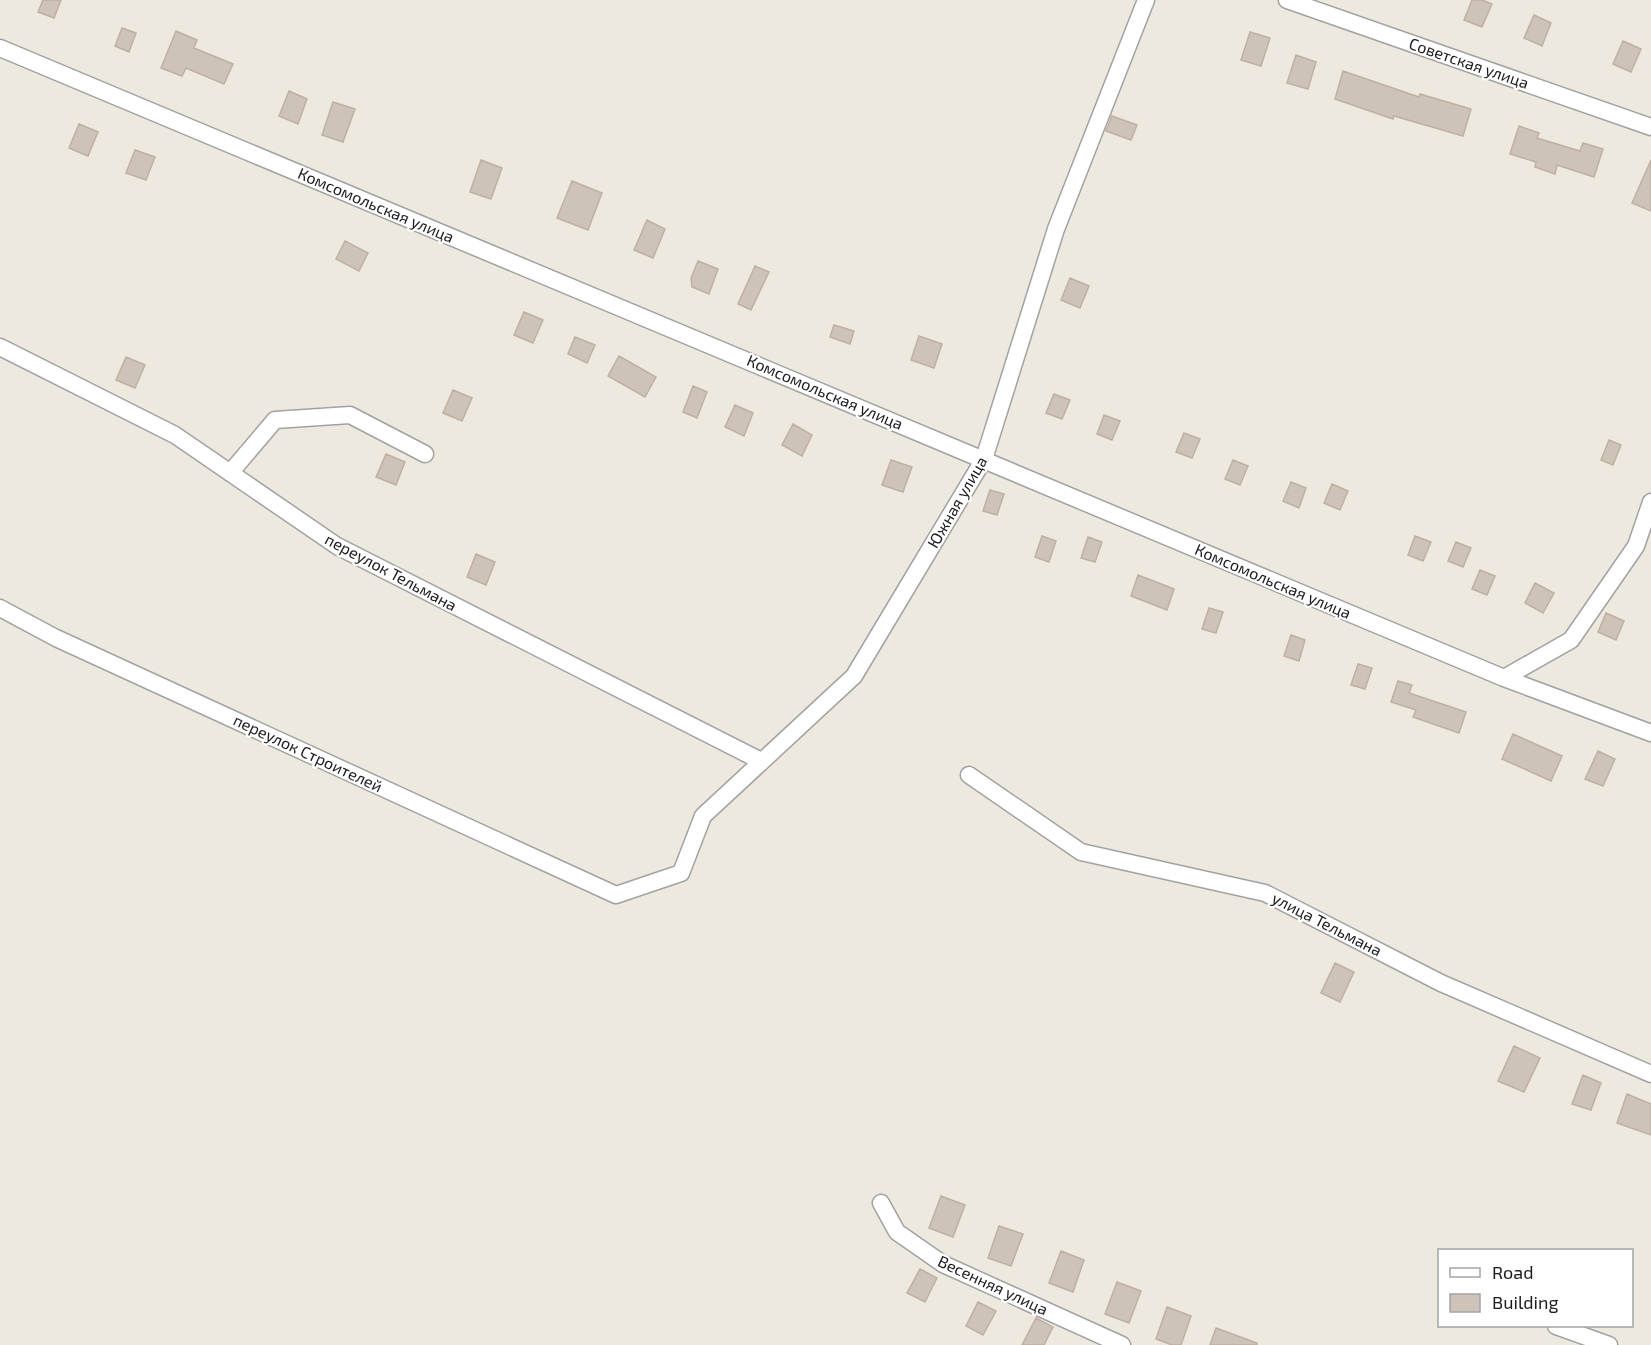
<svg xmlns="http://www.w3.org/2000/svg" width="1651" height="1345" font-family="'Exo 2',sans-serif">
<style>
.building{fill:#cdc3b8;stroke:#bfb0a1;stroke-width:1.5}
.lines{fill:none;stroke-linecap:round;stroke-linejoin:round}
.minor-casing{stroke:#a2a2a2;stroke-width:19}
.minor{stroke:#fff;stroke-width:16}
.labels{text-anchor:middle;stroke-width:4.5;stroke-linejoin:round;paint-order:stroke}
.street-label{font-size:16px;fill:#1b1b1b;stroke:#fff}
</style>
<rect width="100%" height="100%" fill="#ede9df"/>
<!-- building -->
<path class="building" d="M43 0H61L54 18 38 12Z
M1472 0H1482L1492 4 1482 27 1464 20Z
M1534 15 1551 23 1542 46 1524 38Z
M122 28 136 33 129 52 115 46Z
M176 31 197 40 194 48 233 64 224 84 186 68 182 76 161 68Z
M1250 32 1270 38 1261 66 1241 60Z
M1623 41 1641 49 1631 72 1613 64Z
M1296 55 1316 62 1308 89 1287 83Z
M1343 71 1419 97 1420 94 1471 109 1463 136 1394 116 1393 119 1335 99Z
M289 91 307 99 298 124 279 116Z
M333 102 355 109 343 142 322 135Z
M1112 116 1137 125 1131 140 1106 131Z
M79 124 98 132 88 156 69 148Z
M1519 126 1539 133 1537 138 1580 151 1583 143 1603 149 1594 177 1557 165 1555 174 1535 167 1536 162 1510 154Z
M135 150 155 157 146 180 126 173Z
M481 160 502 168 491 199 470 192Z
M1651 160V211L1632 203Z
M572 181 602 193 588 230 557 218Z
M647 220 665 229 653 258 634 250Z
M345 241 368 253 359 271 336 259Z
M698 261 718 269 709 294 692 287 691 278Z
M755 266 769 272 751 310 738 304Z
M1070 278 1089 286 1080 308 1061 300Z
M524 312 543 320 533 343 514 335Z
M834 325 854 331 850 344 830 337Z
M919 336 942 344 934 368 911 360Z
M575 337 595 345 587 363 568 354Z
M619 356 656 377 645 397 608 376Z
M126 357 145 365 135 388 116 380Z
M693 386 707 392 697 418 683 412Z
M453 390 472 398 462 421 443 413Z
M1054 394 1070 400 1062 419 1046 413Z
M735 405 753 413 744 436 725 427Z
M1104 415 1120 421 1112 440 1097 434Z
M793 424 812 435 802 456 782 445Z
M1184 433 1200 439 1192 458 1176 452Z
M1609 440 1621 445 1613 465 1601 460Z
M386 454 405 462 396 485 376 477Z
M891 460 912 467 903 492 882 485Z
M1233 460 1248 466 1240 485 1225 479Z
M1291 482 1306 488 1299 508 1283 501Z
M1332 484 1348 491 1340 510 1324 503Z
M990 490 1004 494 997 515 983 511Z
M1042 536 1056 541 1049 562 1035 557Z
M1415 536 1431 542 1423 561 1408 555Z
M1088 537 1102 542 1095 562 1081 558Z
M1456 542 1471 548 1463 567 1448 561Z
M476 554 495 562 486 585 467 577Z
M1480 570 1495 576 1487 595 1472 589Z
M1138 575 1174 589 1167 610 1131 596Z
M1535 583 1554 593 1543 613 1525 603Z
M1209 608 1223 612 1216 633 1202 629Z
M1606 613 1624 621 1616 640 1598 632Z
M1291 635 1305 640 1299 661 1284 656Z
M1358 664 1372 668 1365 689 1351 685Z
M1398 681 1412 685 1409 693 1466 712 1459 733 1413 717 1416 710 1391 702Z
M1513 734 1562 756 1551 781 1502 759Z
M1598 751 1615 759 1603 786 1585 779Z
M1335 963 1354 972 1340 1002 1321 993Z
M1514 1046 1540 1058 1524 1092 1498 1081Z
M1583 1075 1601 1083 1591 1110 1572 1104Z
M1627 1094 1651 1104V1135L1617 1123Z
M941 1196 965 1205 953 1237 929 1228Z
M999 1226 1023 1234 1011 1266 988 1258Z
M1061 1251 1084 1260 1073 1292 1049 1283Z
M920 1269 937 1278 925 1302 907 1293Z
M1117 1282 1141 1291 1129 1323 1105 1314Z
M978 1302 996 1311 983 1335 966 1326Z
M1167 1307 1191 1316 1181 1345H1172L1156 1339Z
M1036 1318 1053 1327 1044 1345H1022Z
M1216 1328 1257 1343V1345H1210Z"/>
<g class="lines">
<defs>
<path id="minor" d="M1287 0 1651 127
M0 48 1504 678 1651 733
M0 347 175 435 337 546 761 761
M230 473 275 420 350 415 425 454
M0 608 56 638 616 895 681 873 703 816 854 676 984 459 1056 229 1146 0
M1504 678 1571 640 1636 546 1651 502
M969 775 1081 852 1265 893 1441 983 1651 1074
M881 1203 897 1232 943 1264 1122 1345
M1556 1326 1609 1345"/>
</defs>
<!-- minor casing -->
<use href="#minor" class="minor-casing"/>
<!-- minor -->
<use href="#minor" class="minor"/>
</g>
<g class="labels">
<!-- street labels -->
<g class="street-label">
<text transform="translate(1469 63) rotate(19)" y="6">Советская улица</text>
<text transform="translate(376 205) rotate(23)" y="6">Комсомольская улица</text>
<text transform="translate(825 392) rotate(23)" y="6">Комсомольская улица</text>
<text transform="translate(957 502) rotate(-60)" y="6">Южная улица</text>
<text transform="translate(391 572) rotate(28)" y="6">переулок Тельмана</text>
<text transform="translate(1273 581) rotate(23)" y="6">Комсомольская улица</text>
<text transform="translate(308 753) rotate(25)" y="6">переулок Строителей</text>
<text transform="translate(1327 924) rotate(27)" y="6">улица Тельмана</text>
<text transform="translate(993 1285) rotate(25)" y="6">Весенняя улица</text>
</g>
</g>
<!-- legend -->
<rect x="1438" y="1249" width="195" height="78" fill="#ffffff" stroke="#a4a4a4" stroke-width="1.5"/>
<rect x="1450" y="1268" width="30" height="9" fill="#ffffff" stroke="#a4a4a4" stroke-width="1.5"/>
<text x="1492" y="1279" font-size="18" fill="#1b1b1b">Road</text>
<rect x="1450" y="1294" width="30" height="18" fill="#cdc3b8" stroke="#a4a4a4" stroke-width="1.5"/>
<text x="1492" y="1309" font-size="18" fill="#1b1b1b">Building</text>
</svg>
